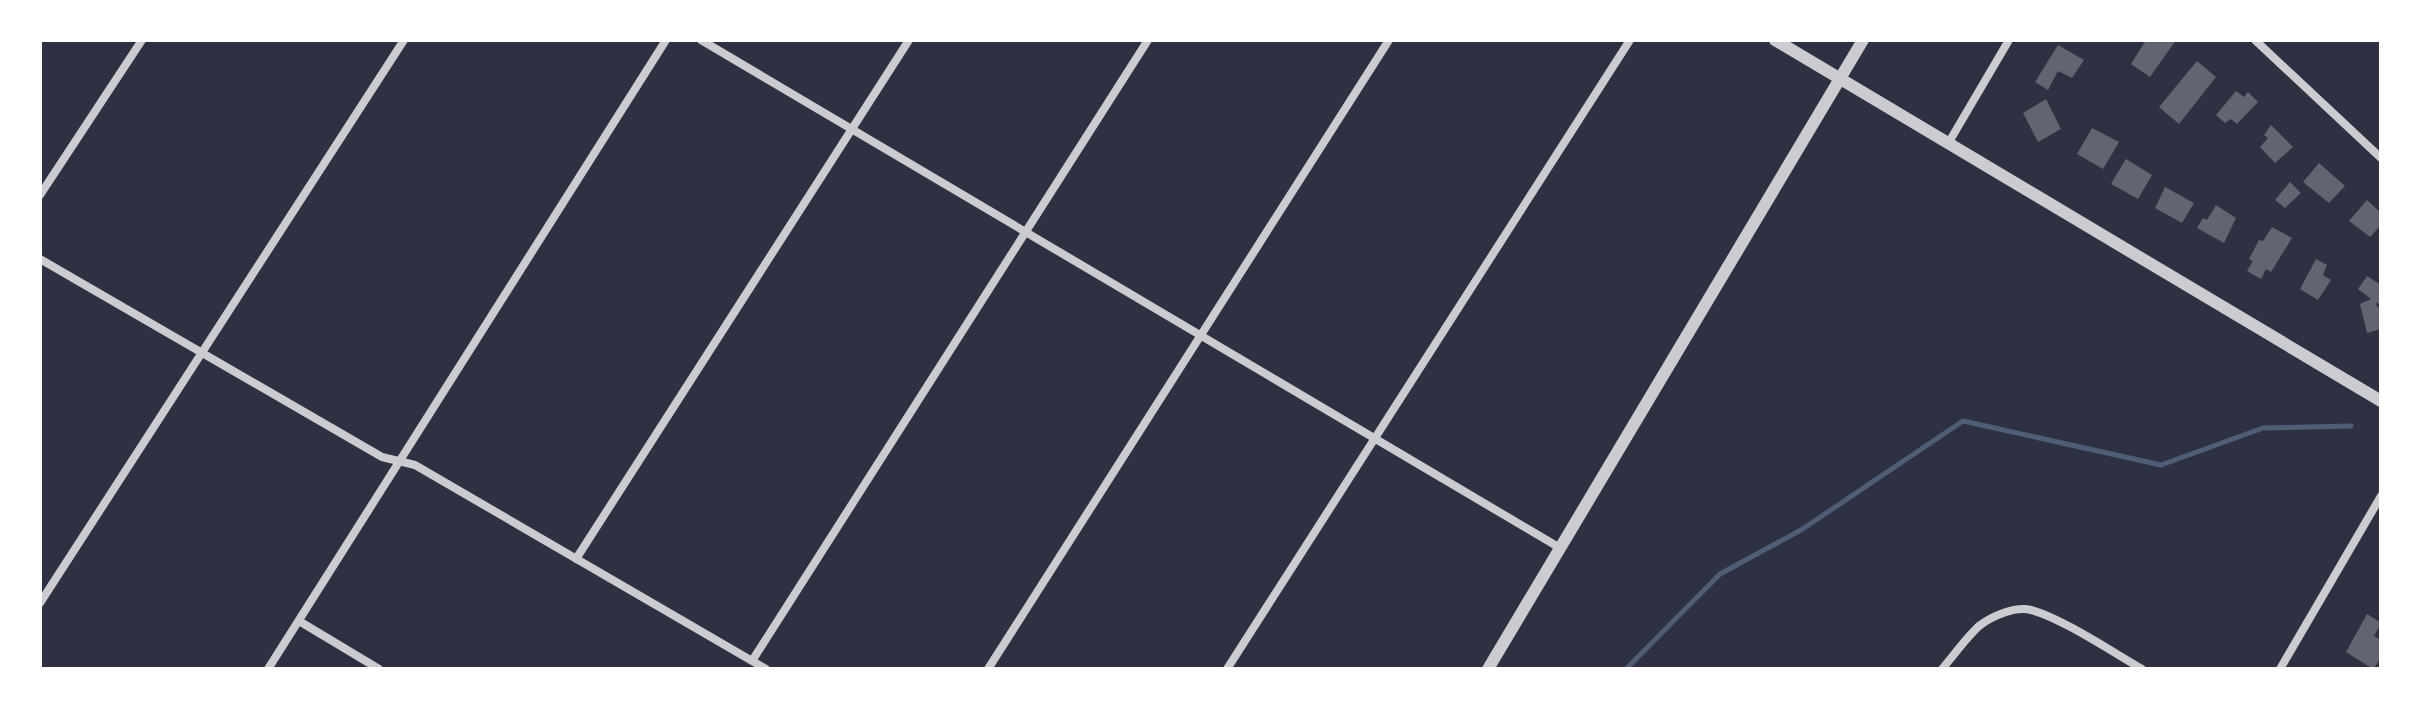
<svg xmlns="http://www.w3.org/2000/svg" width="2421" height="709" font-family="Figtree,sans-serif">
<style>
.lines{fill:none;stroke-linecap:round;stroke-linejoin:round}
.stream{stroke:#4f5d75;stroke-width:5}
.building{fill:#626471}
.minor{stroke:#caccd0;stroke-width:8}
.tertiary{stroke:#caccd0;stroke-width:12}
</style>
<rect width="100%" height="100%" fill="#2d3142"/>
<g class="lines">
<!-- stream -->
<path class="stream" d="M1626 669 1720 574 1801 530 1963 421 2161 465 2263 428 2351 426"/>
</g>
<!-- building -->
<path class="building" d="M2146 40H2176L2150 77 2131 64Z
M2058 45 2084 60 2072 78 2058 71 2048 90 2035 82Z
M2197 61 2216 77 2179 124 2159 107Z
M2236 91 2244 97 2248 92 2258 102 2237 124 2231 119 2225 123 2216 115Z
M2046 99 2061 129 2038 142 2023 113Z
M2271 125 2293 147 2275 163 2260 147 2268 138 2264 135Z
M2092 128 2119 142 2103 169 2077 154Z
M2126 159 2152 175 2138 199 2111 184Z
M2319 163 2345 186 2329 203 2303 182Z
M2290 182 2301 193 2285 208 2275 200Z
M2165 187 2194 203 2182 223 2155 208Z
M2367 200 2381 213V225L2370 237 2349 221Z
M2216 205 2236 218 2224 243 2197 228 2203 218 2207 220Z
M2272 227 2292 238 2271 272 2266 269 2261 279 2247 271 2253 261 2249 259 2259 240 2263 241Z
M2316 259 2327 265 2323 275 2331 280 2318 300 2300 289Z
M2367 276 2381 285V302L2380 305 2376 302 2377 307H2381V329L2367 333 2360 304 2371 299 2358 289Z
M2367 614 2381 623 2374 636 2381 640V658L2373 669 2346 652Z"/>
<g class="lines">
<!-- minor -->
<path class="minor" d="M701 40 1560 548
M2255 40 2381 158
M1949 142 2009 40
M40 195 142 40
M40 259 382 457 415 465 766 669
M576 559 909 40
M40 603 404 40
M299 621 379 669
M752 661 1148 40
M268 669 666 40
M988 669 1389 40
M1227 669 1630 40
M1942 669C1954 655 1966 638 1979 626 1992 616 2015 606 2031 610 2060 617 2114 653 2142 669
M2280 669 2381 496"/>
<!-- tertiary -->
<path class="tertiary" d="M1775 40 2381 401
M1488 669 1863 40"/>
</g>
<!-- border -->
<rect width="2421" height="709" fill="none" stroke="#ffffff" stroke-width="84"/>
</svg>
